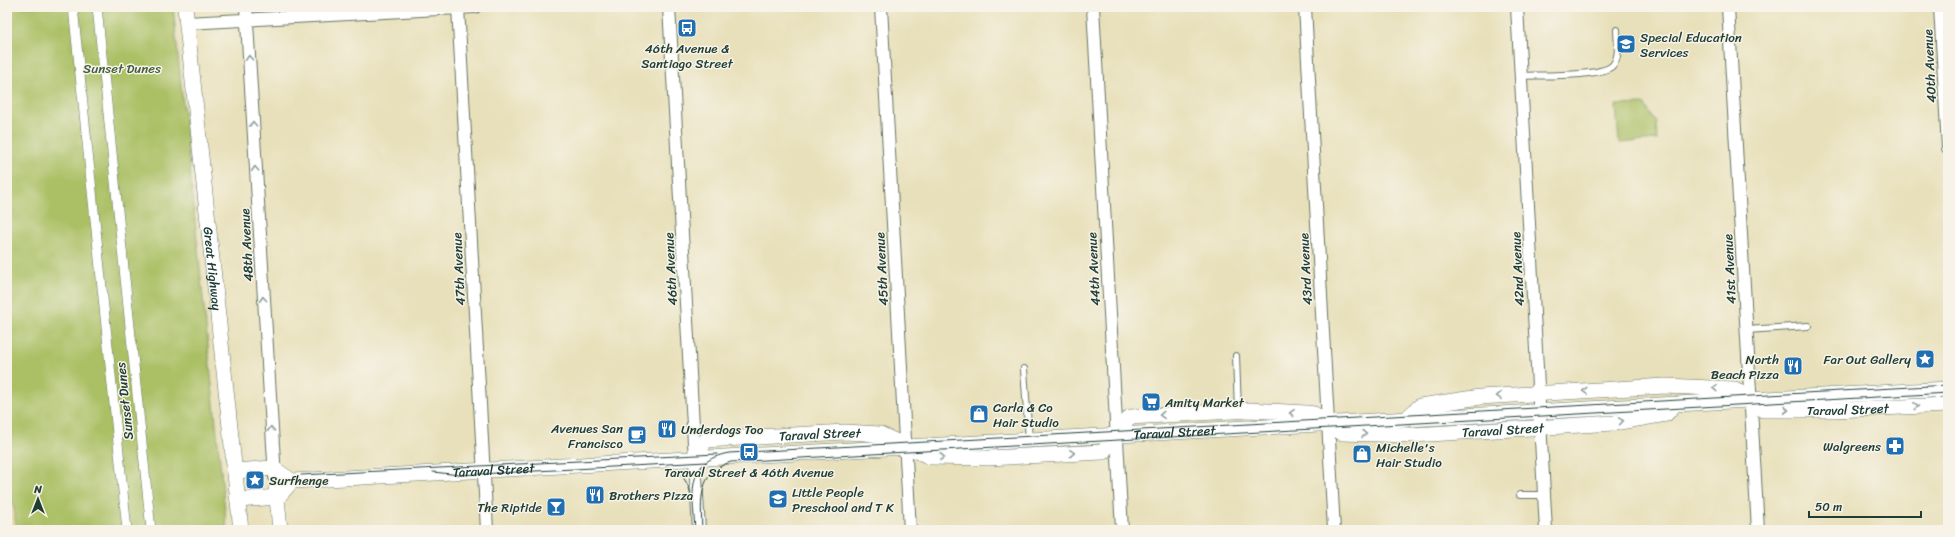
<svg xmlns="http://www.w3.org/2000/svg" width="1955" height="537" font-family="Sriracha,sans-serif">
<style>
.green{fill:#abc065;stroke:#657e4c}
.sand{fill:#eeda9e;stroke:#868c69}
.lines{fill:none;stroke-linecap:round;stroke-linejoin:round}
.service-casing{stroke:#657663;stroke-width:8}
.pedestrian-casing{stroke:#657663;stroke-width:10}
.minor-casing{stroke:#657663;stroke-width:14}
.tertiary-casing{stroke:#657663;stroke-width:16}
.service{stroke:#fff;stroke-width:6}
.pedestrian{stroke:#fff;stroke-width:9}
.minor{stroke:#fff;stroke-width:12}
.tertiary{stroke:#fff;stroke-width:15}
.tram{stroke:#1f3d34;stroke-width:1}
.oneway{stroke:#8f9e9a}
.labels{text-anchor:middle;stroke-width:3;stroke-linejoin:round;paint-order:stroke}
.poi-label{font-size:13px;fill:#1f3d34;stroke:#f7f3e8;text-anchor:start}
.street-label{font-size:13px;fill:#1f3d34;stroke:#f7f3e8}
.park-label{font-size:13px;fill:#425e40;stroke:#f7f3e8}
</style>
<rect width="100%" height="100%" fill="#f7f3e8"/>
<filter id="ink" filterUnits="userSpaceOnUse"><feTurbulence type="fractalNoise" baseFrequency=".025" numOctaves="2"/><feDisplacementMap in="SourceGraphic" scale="8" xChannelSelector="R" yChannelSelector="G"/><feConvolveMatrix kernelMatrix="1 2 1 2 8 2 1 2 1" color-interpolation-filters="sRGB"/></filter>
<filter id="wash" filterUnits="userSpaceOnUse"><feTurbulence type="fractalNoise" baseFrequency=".012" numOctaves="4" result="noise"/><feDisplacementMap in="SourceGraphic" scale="16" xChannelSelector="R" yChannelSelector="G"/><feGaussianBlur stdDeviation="0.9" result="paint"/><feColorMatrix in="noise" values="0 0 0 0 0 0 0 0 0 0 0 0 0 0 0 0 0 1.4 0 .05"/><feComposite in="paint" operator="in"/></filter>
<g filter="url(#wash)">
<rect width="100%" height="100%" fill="#e8e0ba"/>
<!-- green -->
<path class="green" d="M7 7H173L227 530H16L14 508 7 484Z
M1644 104 1656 122 1657 140 1619 143 1616 105Z"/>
<!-- sand -->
<path class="sand" d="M7 484 14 508 16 530H7Z"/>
</g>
<g filter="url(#ink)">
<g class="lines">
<defs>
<path id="service" d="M1521 76C1539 75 1600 77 1612 66 1621 57 1617 40 1617 30
M1746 330 1808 326
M1236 356 1238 410
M1024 369 1029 440
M1520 495H1544"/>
<path id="pedestrian" d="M73 7 127 530
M97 7 151 530"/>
<path id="minor" d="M246 7 275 477
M458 7 487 530
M669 7 699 530
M881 7 910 530
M1093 7 1122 530
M1305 7 1334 530
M1517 7 1546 530
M1728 7 1758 530
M1940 7 1948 148
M187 23 475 7"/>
<g id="tertiary">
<path id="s1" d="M185 7 241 530"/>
<path id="s2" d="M1406 419 1420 406 1480 397 1665 386 1735 389 1763 410H1834L1948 405"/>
<path id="s3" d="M695 459 706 440 845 432 880 434 930 457 989 458 1103 452 1130 417 1250 410 1307 413 1314 414 1342 433 1412 435 1614 423 1666 414 1671 409"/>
<path id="s4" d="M235 471 273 468 292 481 1948 389"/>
<path d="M276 487 280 530"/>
<path d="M238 500 278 497 292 481"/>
</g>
</defs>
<!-- service casing -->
<use href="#service" class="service-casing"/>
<!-- pedestrian casing -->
<use href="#pedestrian" class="pedestrian-casing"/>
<!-- minor casing -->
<use href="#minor" class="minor-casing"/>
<!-- tertiary casing -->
<use href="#tertiary" class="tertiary-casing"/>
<!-- service -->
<use href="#service" class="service"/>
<!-- pedestrian -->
<use href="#pedestrian" class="pedestrian"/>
<!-- minor -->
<use href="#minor" class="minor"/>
<!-- tertiary -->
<use href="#tertiary" class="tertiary"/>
<!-- tram -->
<path class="tram" d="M666 467C680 470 687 480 691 494
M433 472 460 475 707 462
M301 475 717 454
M695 530C693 495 684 461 729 453L1948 385
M702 530C701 501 697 472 731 462L1948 393"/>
</g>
<!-- one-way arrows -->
<defs><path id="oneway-chevron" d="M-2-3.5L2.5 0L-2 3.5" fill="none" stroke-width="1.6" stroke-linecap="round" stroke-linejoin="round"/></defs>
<g class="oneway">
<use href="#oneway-chevron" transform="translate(249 58) rotate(-93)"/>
<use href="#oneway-chevron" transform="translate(253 124) rotate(-93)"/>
<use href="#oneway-chevron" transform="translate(255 169) rotate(-93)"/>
<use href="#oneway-chevron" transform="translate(263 299) rotate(-94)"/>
<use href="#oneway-chevron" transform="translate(1715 388) rotate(-177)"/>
<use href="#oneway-chevron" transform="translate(1585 391) rotate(176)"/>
<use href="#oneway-chevron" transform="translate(1499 396) rotate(177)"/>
<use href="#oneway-chevron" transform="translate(1916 406) rotate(-3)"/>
<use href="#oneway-chevron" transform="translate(1786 410)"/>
<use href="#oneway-chevron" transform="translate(1292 413) rotate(-177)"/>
<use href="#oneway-chevron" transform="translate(1162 415) rotate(177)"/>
<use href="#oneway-chevron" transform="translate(1621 421) rotate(-9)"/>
<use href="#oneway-chevron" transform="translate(271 429) rotate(-94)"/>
<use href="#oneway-chevron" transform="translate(1364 434) rotate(1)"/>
<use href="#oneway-chevron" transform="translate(1072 453) rotate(-3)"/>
<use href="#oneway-chevron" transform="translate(942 457) rotate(1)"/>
</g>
</g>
<!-- icons -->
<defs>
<symbol id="bus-square" viewBox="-11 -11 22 22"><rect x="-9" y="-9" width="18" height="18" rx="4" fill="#1f6fb2" stroke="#f7f3e8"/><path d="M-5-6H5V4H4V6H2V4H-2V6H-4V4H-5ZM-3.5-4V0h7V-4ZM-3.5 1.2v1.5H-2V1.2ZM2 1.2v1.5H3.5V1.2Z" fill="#fff"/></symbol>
<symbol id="school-square" viewBox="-11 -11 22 22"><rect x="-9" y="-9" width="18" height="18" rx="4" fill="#1f6fb2" stroke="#f7f3e8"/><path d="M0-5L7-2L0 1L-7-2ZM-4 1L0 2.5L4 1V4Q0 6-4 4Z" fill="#fff"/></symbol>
<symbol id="sight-square" viewBox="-11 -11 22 22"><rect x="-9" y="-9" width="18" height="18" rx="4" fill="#1f6fb2" stroke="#f7f3e8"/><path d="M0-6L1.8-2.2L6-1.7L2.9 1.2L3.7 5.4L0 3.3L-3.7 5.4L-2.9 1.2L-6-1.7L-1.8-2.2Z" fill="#fff"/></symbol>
<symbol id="restaurant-square" viewBox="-11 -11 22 22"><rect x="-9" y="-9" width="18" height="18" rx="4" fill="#1f6fb2" stroke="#f7f3e8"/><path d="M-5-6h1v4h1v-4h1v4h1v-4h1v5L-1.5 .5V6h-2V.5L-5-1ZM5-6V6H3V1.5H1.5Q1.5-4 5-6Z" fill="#fff"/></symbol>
<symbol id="supermarket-square" viewBox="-11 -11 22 22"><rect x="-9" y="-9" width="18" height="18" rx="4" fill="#1f6fb2" stroke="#f7f3e8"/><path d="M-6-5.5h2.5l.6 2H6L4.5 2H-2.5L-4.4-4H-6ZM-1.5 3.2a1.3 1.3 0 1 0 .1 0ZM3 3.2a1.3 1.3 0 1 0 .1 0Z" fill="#fff"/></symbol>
<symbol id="shop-square" viewBox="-11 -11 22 22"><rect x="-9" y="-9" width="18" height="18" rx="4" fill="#1f6fb2" stroke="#f7f3e8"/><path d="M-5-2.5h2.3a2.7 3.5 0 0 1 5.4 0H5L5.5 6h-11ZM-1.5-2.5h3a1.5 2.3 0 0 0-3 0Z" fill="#fff"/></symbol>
<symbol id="cafe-square" viewBox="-11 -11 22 22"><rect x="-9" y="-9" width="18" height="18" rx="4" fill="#1f6fb2" stroke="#f7f3e8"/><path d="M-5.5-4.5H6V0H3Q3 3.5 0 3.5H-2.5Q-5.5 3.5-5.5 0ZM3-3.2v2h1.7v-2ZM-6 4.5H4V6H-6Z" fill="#fff"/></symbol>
<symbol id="pharmacy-square" viewBox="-11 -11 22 22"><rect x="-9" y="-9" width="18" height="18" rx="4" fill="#1f6fb2" stroke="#f7f3e8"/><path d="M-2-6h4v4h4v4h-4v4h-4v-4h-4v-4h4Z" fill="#fff"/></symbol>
<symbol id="bar-square" viewBox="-11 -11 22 22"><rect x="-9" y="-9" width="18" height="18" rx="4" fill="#1f6fb2" stroke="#f7f3e8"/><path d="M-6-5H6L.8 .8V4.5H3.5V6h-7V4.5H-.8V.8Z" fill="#fff"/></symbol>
</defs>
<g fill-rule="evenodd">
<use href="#bus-square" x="676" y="17" width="22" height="22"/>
<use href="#school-square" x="1615" y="33" width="22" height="22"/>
<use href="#sight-square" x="1914" y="348" width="22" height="22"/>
<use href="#restaurant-square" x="1782" y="355" width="22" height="22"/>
<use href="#supermarket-square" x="1140" y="391" width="22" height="22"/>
<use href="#shop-square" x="968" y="403" width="22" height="22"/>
<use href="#restaurant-square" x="656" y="418" width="22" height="22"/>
<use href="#cafe-square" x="626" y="424" width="22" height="22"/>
<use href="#pharmacy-square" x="1884" y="435" width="22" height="22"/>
<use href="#bus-square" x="738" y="441" width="22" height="22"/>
<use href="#shop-square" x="1351" y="443" width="22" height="22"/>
<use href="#sight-square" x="244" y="469" width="22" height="22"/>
<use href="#restaurant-square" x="584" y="484" width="22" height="22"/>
<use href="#school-square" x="767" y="488" width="22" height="22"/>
<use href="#bar-square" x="545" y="496" width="22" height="22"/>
</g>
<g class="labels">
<!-- poi labels -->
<g class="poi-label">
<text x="1640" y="42">Special Education<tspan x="1640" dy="15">Services</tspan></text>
<text x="687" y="53" text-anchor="middle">46th Avenue &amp;<tspan x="687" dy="15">Santiago Street</tspan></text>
<text x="1779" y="364" text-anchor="end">North<tspan x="1779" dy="15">Beach Pizza</tspan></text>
<text x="1911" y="364" text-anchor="end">Far Out Gallery</text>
<text x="1165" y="407">Amity Market</text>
<text x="993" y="412">Carla &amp; Co<tspan x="993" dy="15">Hair Studio</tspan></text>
<text x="623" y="433" text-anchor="end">Avenues San<tspan x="623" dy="15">Francisco</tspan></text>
<text x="681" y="434">Underdogs Too</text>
<text x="1881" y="451" text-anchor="end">Walgreens</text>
<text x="1376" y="452">Michelle's<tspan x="1376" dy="15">Hair Studio</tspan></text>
<text x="749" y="477" text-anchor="middle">Taraval Street &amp; 46th Avenue</text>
<text x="269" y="485">Surfhenge</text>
<text x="792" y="497">Little People<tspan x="792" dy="15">Preschool and T K</tspan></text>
<text x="609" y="500">Brothers Pizza</text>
<text x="542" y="512" text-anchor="end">The Riptide</text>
</g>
<!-- street labels -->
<g class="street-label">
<text transform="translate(1929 66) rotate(-93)" y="5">40th Avenue</text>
<text transform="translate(246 245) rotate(-93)" y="5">48th Avenue</text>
<text dy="5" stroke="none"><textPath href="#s1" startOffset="263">Great Highway</textPath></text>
<text transform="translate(458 269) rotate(-93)" y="5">47th Avenue</text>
<text transform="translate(670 269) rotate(-93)" y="5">46th Avenue</text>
<text transform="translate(881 269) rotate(-93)" y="5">45th Avenue</text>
<text transform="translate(1093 269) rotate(-93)" y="5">44th Avenue</text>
<text transform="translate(1305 269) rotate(-93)" y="5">43rd Avenue</text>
<text transform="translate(1517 269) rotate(-93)" y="5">42nd Avenue</text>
<text transform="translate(1729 269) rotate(-93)" y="5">41st Avenue</text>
<text transform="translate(124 401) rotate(-96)" y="5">Sunset Dunes</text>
<text dy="5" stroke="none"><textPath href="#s2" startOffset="455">Taraval Street</textPath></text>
<text dy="5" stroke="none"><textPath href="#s3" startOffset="848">Taraval Street</textPath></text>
<text dy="5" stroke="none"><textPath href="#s4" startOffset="945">Taraval Street</textPath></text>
<text dy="5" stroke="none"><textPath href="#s3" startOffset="136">Taraval Street</textPath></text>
<text dy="5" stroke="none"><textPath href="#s4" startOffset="263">Taraval Street</textPath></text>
</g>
<!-- park labels -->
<g class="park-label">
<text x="122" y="73">Sunset Dunes</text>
</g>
</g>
<!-- margin -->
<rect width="1955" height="537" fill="none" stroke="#f7f3e8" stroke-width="24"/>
<!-- north arrow -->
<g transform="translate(38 499)" stroke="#f7f3e8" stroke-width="3" paint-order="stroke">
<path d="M0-3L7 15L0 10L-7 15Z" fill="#1f3d34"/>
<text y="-6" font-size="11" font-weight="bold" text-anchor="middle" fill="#1f3d34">N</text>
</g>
<!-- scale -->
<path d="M1809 511v6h112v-6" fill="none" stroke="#1f3d34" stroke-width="2"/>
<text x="1815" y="511" font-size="12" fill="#1f3d34" stroke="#f7f3e8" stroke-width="3" paint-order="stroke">50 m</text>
</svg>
